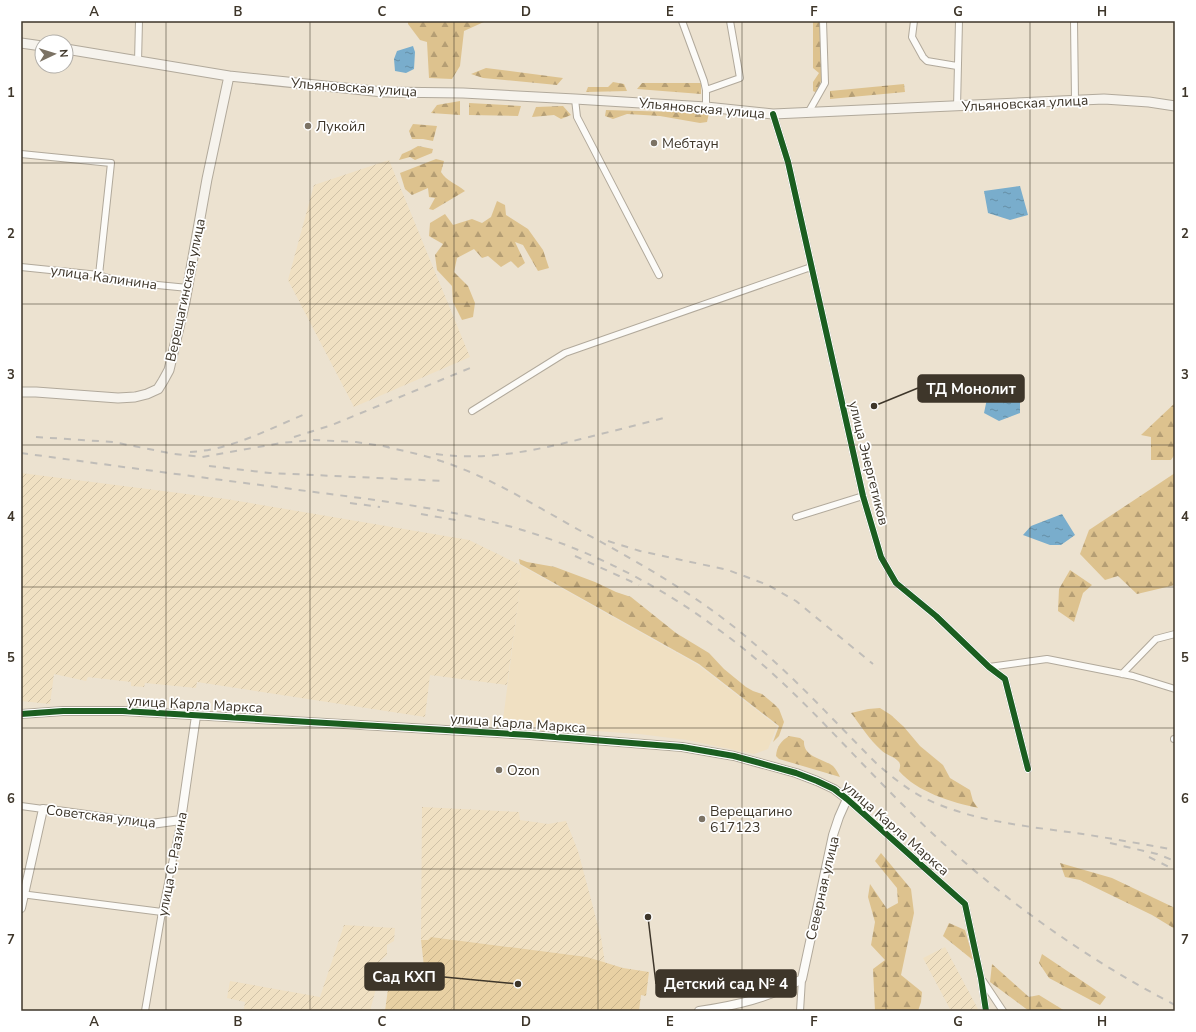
<svg xmlns="http://www.w3.org/2000/svg" width="1196" height="1032" font-family="'Nunito Sans',sans-serif">
<style>
.built{fill:#f0e0c2}
.industrial{fill:url(#industrial-furrows)}
.forest{fill:url(#forest-firs)}
.garden{fill:url(#garden-furrows)}
.water{fill:url(#water-ripples)}
.lines{fill:none;stroke-linecap:round;stroke-linejoin:round}
.minor-casing{stroke:#b1a99b;stroke-width:8}
.tertiary-casing{stroke:#b1a99b;stroke-width:10}
.secondary-casing{stroke:#b1a99b;stroke-width:11}
.minor{stroke:#fcfbf8;stroke-width:6}
.tertiary{stroke:#fcfbf8;stroke-width:8}
.secondary{stroke:#f6f3ed;stroke-width:9}
.rail{stroke:#c0bdb8;stroke-width:2;stroke-dasharray:7 7;stroke-linecap:butt}
.cycleway-casing{stroke:#fff;stroke-width:8}
.cycleway{stroke:#1b5e20;stroke-width:6}
.grid{fill:none;stroke:#3e362a;stroke-width:1;stroke-opacity:0.55}
.poi-dot{fill:#7b7264;stroke:#fff;stroke-width:1.5}
.labels{text-anchor:middle;stroke-width:3.5;stroke-linejoin:round;paint-order:stroke}
.street-label{font-size:14px;fill:#3e362a;stroke:#fff}
.poi-label{font-size:14px;fill:#3e362a;stroke:#fff;text-anchor:start}
.leader{fill:none;stroke:#3e362a;stroke-width:1.5}
.callout-dot{fill:#3e362a;stroke:#fff;stroke-width:1.5}
.callout{fill:#3e362a;stroke:#3e362a;stroke-width:1.5}
.callout-label{font-size:15px;text-anchor:middle;font-weight:bold;fill:#fff}
.neatline{fill:none;stroke:#3e362a;stroke-width:1.5}
.grid-label{font-size:13px;text-anchor:middle;font-weight:bold;fill:#3e362a}
</style>
<defs>
<pattern id="industrial-furrows" width="10" height="10" patternUnits="userSpaceOnUse"><rect width="10" height="10" fill="#f0e0c2"/><path d="M-1 1l2-2M0 10L10 0M9 11l2-2" fill="none" stroke="#cfc1a7"/></pattern>
<pattern id="forest-firs" width="22" height="20" patternUnits="userSpaceOnUse"><rect width="22" height="20" fill="#ddc28e"/><path d="M5 1l3.5 6h-7zM16 11l3.5 6h-7z" fill="#b59e74"/></pattern>
<pattern id="garden-furrows" width="10" height="10" patternUnits="userSpaceOnUse"><rect width="10" height="10" fill="#e8d0a3"/><path d="M-1 1l2-2M0 10L10 0M9 11l2-2" fill="none" stroke="#c8b38c"/></pattern>
<pattern id="water-ripples" width="26" height="14" patternUnits="userSpaceOnUse"><rect width="26" height="14" fill="#79adcc"/><path d="M2 4q2-2 4 0t4 0M15 11q2-2 4 0t4 0" fill="none" stroke="#658ea6"/></pattern>
</defs>
<rect width="100%" height="100%" fill="#ece2d0"/>
<!-- built -->
<path class="built" d="M518 564 698 665 777 726 768 749 754 754 687 740 639 734 509 725 503 720 520 588 516 585 521 576Z"/>
<!-- industrial -->
<path class="industrial" d="M389 160 470 357 354 407 288 280 314 185Z
M21 473 226 499 469 540 518 564 521 576 516 585 520 588 507 685 430 675 425 717 197 682 196 688 145 683 144 687 131 686V682L88 677 86 681 54 674 50 704 21 701Z
M422 807 519 812 520 820 548 824 566 821 578 851 601 937 605 963 587 957 431 937 428 940H421Z
M344 925 395 928 394 941 387 945V955L380 961 379 977 370 1011H254L244 1009 245 1002 227 998 230 981 320 997Z
M945 947 979 1011H951L923 958Z"/>
<!-- forest -->
<path class="forest" d="M408 21H486L464 31 460 66 452 79 429 78 427 42 420 40 408 24Z
M813 21H820L822 78 817 93 813 91V82L819 73 813 68Z
M486 68 563 78 557 85 483 78 471 74Z
M613 82 624 84 627 91 586 92 588 87H608Z
M642 83H701V94L637 89Z
M904 84 905 92 830 99V91Z
M460 101V115L431 113 437 105Z
M469 103 521 106 518 116 469 115Z
M563 106 571 115 561 119 554 115 532 117 536 107Z
M606 110 709 113 707 122 700 123 660 116 627 114 613 119 605 116Z
M413 124 437 126 433 141 423 139H412L409 131Z
M418 146 433 149 432 153 415 160 410 157 399 160 402 154 411 150Z
M436 159 444 161 441 172C446 181 457 184 465 191L433 210 429 209 435 198 429 197 428 188 412 195 405 189 400 173Z
M497 201 505 205 506 215 528 229 543 250 549 268 538 271 523 245 515 242 525 263 518 268 511 261 501 267 488 256 482 258 474 249 457 258 454 272 468 286 475 303 473 317 462 320 453 302 452 286 437 270 435 255 443 244 429 236 430 223 445 214 453 225 472 219 482 223 491 217Z
M1175 403V454L1171 460H1151V437L1141 435Z
M1175 473V585L1137 594 1118 576 1105 580 1080 554 1089 530Z
M519 559 527 562 555 567 595 582 616 592 631 597 676 633 709 653 724 669 746 687 753 691 762 694 774 704 779 709 784 722 779 736 773 742 779 726 699 664 520 564Z
M1070 570 1092 585 1083 593 1074 622 1058 611 1059 589Z
M880 708 891 715 904 727 920 746 943 765 950 778 970 790 973 801 978 808C951 802 917 792 899 771 900 768 901 765 899 762 894 756 886 755 881 750 869 739 861 726 851 713L868 709Z
M789 736 800 738 804 741C803 757 822 758 833 766 836 769 838 773 840 777L779 759 776 756C777 746 781 741 789 736Z
M881 853 911 889 914 913 901 975 922 992 921 1002 918 1011H875L873 969 885 960 871 945 875 922 868 897 870 884 887 909 898 903 897 888 875 861Z
M1060 863 1112 878 1175 908V929L1152 915 1080 880 1065 877Z
M949 923 965 930 974 961 943 936Z
M1042 954 1106 997 1100 1005 1049 978 1039 963Z
M992 964 1029 997 1039 995 1065 1011H1029L990 982Z"/>
<!-- garden -->
<path class="garden" d="M431 937 587 957 623 968 649 972 646 996 641 995 639 1011H385L391 967 423 973 424 967 421 940H428Z"/>
<!-- water -->
<path class="water" d="M413 46 415 52 414 69 406 73 395 71 394 59 397 51Z
M1020 186 1028 215 1010 220 988 213 984 191Z
M1007 388 1020 397V413L999 421 984 413 988 394Z
M1062 514 1075 535 1061 545H1050L1023 535 1031 526Z"/>
<g class="lines">
<defs>
<path id="minor" d="M682 21 704 81 706 90V107
M914 21 912 37 923 57 927 61 957 66
M1074 21 1075 100
M138 62 139 21
M706 90 740 78 730 21
M575 99 577 117 659 275
M957 107 959 21
M808 113 825 83 823 21
M773 114 788 162 863 496 881 557 896 583 936 616 989 667 1005 679 1028 769
M21 154 111 163 99 275
M21 267 99 275 117 281 188 288
M472 411 565 353 811 267
M796 517 863 496
M989 667 1047 659 1133 676 1175 689
M1122 674 1156 639 1175 634
M1174 739H1175
M847 799 965 904 981 978 986 1011
M21 806 43 809
M21 894 162 912
M983 981 1003 1011
M145 1011 162 912 181 820
M800 1011 802 979"/>
<path id="tertiary" d="M21 714 63 711H123L530 735 682 747 734 756 796 773 817 781 834 789 847 799 839 817 833 835 802 979C767 999 737 1005 699 1011
M21 908 43 809 151 824 181 820 196 716"/>
<path id="secondary" d="M21 43 42 46
M66 49 229 76 383 92 463 93 575 99 706 107 773 114 1104 99 1149 102 1175 106
M21 392H36L118 398 135 397 147 394 158 389 163 381 169 370 185 302 207 179 229 76"/>
</defs>
<!-- minor casing -->
<use href="#minor" class="minor-casing"/>
<!-- tertiary casing -->
<use href="#tertiary" class="tertiary-casing"/>
<!-- secondary casing -->
<use href="#secondary" class="secondary-casing"/>
<!-- minor -->
<use href="#minor" class="minor"/>
<!-- tertiary -->
<use href="#tertiary" class="tertiary"/>
<!-- secondary -->
<use href="#secondary" class="secondary"/>
<!-- rail -->
<path class="rail" d="M36 437 113 442 174 454 202 457 281 443 314 440 356 442 389 447
M294 437 332 425 475 366
M383 446C402 451 422 454 441 461 490 477 534 505 579 530 642 564 704 599 758 647 800 683 837 724 876 763 888 774 901 784 915 793 962 820 1024 826 1076 833 1109 838 1142 844 1175 850
M190 452C231 450 269 429 305 414
M21 453C109 465 197 477 284 488 357 498 430 505 501 524 577 544 652 580 715 627 786 677 841 744 903 805 983 885 1075 953 1175 1005
M436 454C486 461 533 451 581 439 609 432 637 425 664 418
M209 466 270 473 443 481
M350 503 380 507
M421 514 461 521
M608 541 640 551 728 570 768 585 796 601 873 664
M575 556 639 585
M1110 843 1157 854 1175 861
M1149 857 1175 870"/>
<defs>
<path id="cycleway" d="M773 114 788 162 863 496 881 557 896 583 936 616 989 667 1005 679 1028 769
M21 714 63 711H123L530 735 682 747 734 756 796 773 817 781 834 789 847 799 965 904 981 978 986 1011"/>
</defs>
<!-- cycleway casing -->
<use href="#cycleway" class="cycleway-casing"/>
<!-- cycleway -->
<use href="#cycleway" class="cycleway"/>
</g>
<!-- grid -->
<path class="grid" d="M166 21V1011M310 21V1011M454 21V1011M598 21V1011M742 21V1011M886 21V1011M1030 21V1011M21 163H1175M21 304H1175M21 445H1175M21 587H1175M21 728H1175M21 869H1175"/>
<!-- markers -->
<g class="poi-dot">
<circle cx="308" cy="126" r="4"/>
<circle cx="654" cy="143" r="4"/>
<circle cx="499" cy="770" r="4"/>
<circle cx="702" cy="819" r="4"/>
</g>
<g class="labels">
<!-- street labels -->
<g class="street-label">
<text transform="translate(354 87) rotate(4)" y="5">Ульяновская улица</text>
<text transform="translate(1025 103) rotate(-3)" y="5">Ульяновская улица</text>
<text transform="translate(702 108) rotate(5)" y="5">Ульяновская улица</text>
<text transform="translate(104 277) rotate(8)" y="5">улица Калинина</text>
<text transform="translate(185 290) rotate(-78)" y="5">Верещагинская улица</text>
<text transform="translate(869 463) rotate(76)" y="5">улица Энергетиков</text>
<text transform="translate(195 704) rotate(3)" y="5">улица Карла Маркса</text>
<text transform="translate(518 723) rotate(4)" y="5">улица Карла Маркса</text>
<text transform="translate(101 816) rotate(7)" y="5">Советская улица</text>
<text transform="translate(896 828) rotate(41)" y="5">улица Карла Маркса</text>
<text transform="translate(172 864) rotate(-79)" y="5">улица С. Разина</text>
<text transform="translate(822 888) rotate(-77)" y="5">Северная улица</text>
</g>
<!-- poi labels -->
<g class="poi-label">
<text x="316" y="131">Лукойл</text>
<text x="662" y="148">Мебтаун</text>
<text x="507" y="775">Ozon</text>
<text x="710" y="816">Верещагино<tspan x="710" dy="16">617123</tspan></text>
</g>
</g>
<!-- callouts -->
<path class="leader" d="M874 406L918 388M518 984L444 977M648 917L656 984"/>
<g class="callout-dot">
<circle cx="874" cy="406" r="4"/>
<circle cx="518" cy="984" r="4"/>
<circle cx="648" cy="917" r="4"/>
</g>
<g class="callout">
<rect x="918" y="375" width="106" height="27" rx="4"/>
<rect x="365" y="963" width="79" height="27" rx="4"/>
<rect x="656" y="970" width="140" height="27" rx="4"/>
</g>
<g class="callout-label">
<text x="971" y="394">ТД Монолит</text>
<text x="404" y="982">Сад КХП</text>
<text x="726" y="989">Детский сад № 4</text>
</g>
<!-- border -->
<rect width="1196" height="1032" fill="none" stroke="#ffffff" stroke-width="44"/>
<!-- north arrow -->
<g transform="translate(54 54) rotate(86)"><circle r="19" fill="#ffffff" stroke="#b2afaa"/>
<path d="M0-3L7 15L0 10L-7 15Z" fill="#7b7264"/>
<text y="-6" font-size="11" font-weight="bold" text-anchor="middle" fill="#3e362a">N</text>
</g>
<rect x="22" y="22" width="1152" height="988" class="neatline"/>
<g class="grid-label">
<text x="94" y="16">A</text>
<text x="238" y="16">B</text>
<text x="382" y="16">C</text>
<text x="526" y="16">D</text>
<text x="670" y="16">E</text>
<text x="814" y="16">F</text>
<text x="958" y="16">G</text>
<text x="1102" y="16">H</text>
<text x="11" y="97">1</text>
<text x="1185" y="97">1</text>
<text x="11" y="238">2</text>
<text x="1185" y="238">2</text>
<text x="11" y="379">3</text>
<text x="1185" y="379">3</text>
<text x="11" y="521">4</text>
<text x="1185" y="521">4</text>
<text x="11" y="662">5</text>
<text x="1185" y="662">5</text>
<text x="11" y="803">6</text>
<text x="1185" y="803">6</text>
<text x="11" y="944">7</text>
<text x="1185" y="944">7</text>
<text x="94" y="1026">A</text>
<text x="238" y="1026">B</text>
<text x="382" y="1026">C</text>
<text x="526" y="1026">D</text>
<text x="670" y="1026">E</text>
<text x="814" y="1026">F</text>
<text x="958" y="1026">G</text>
<text x="1102" y="1026">H</text>
</g>
</svg>
